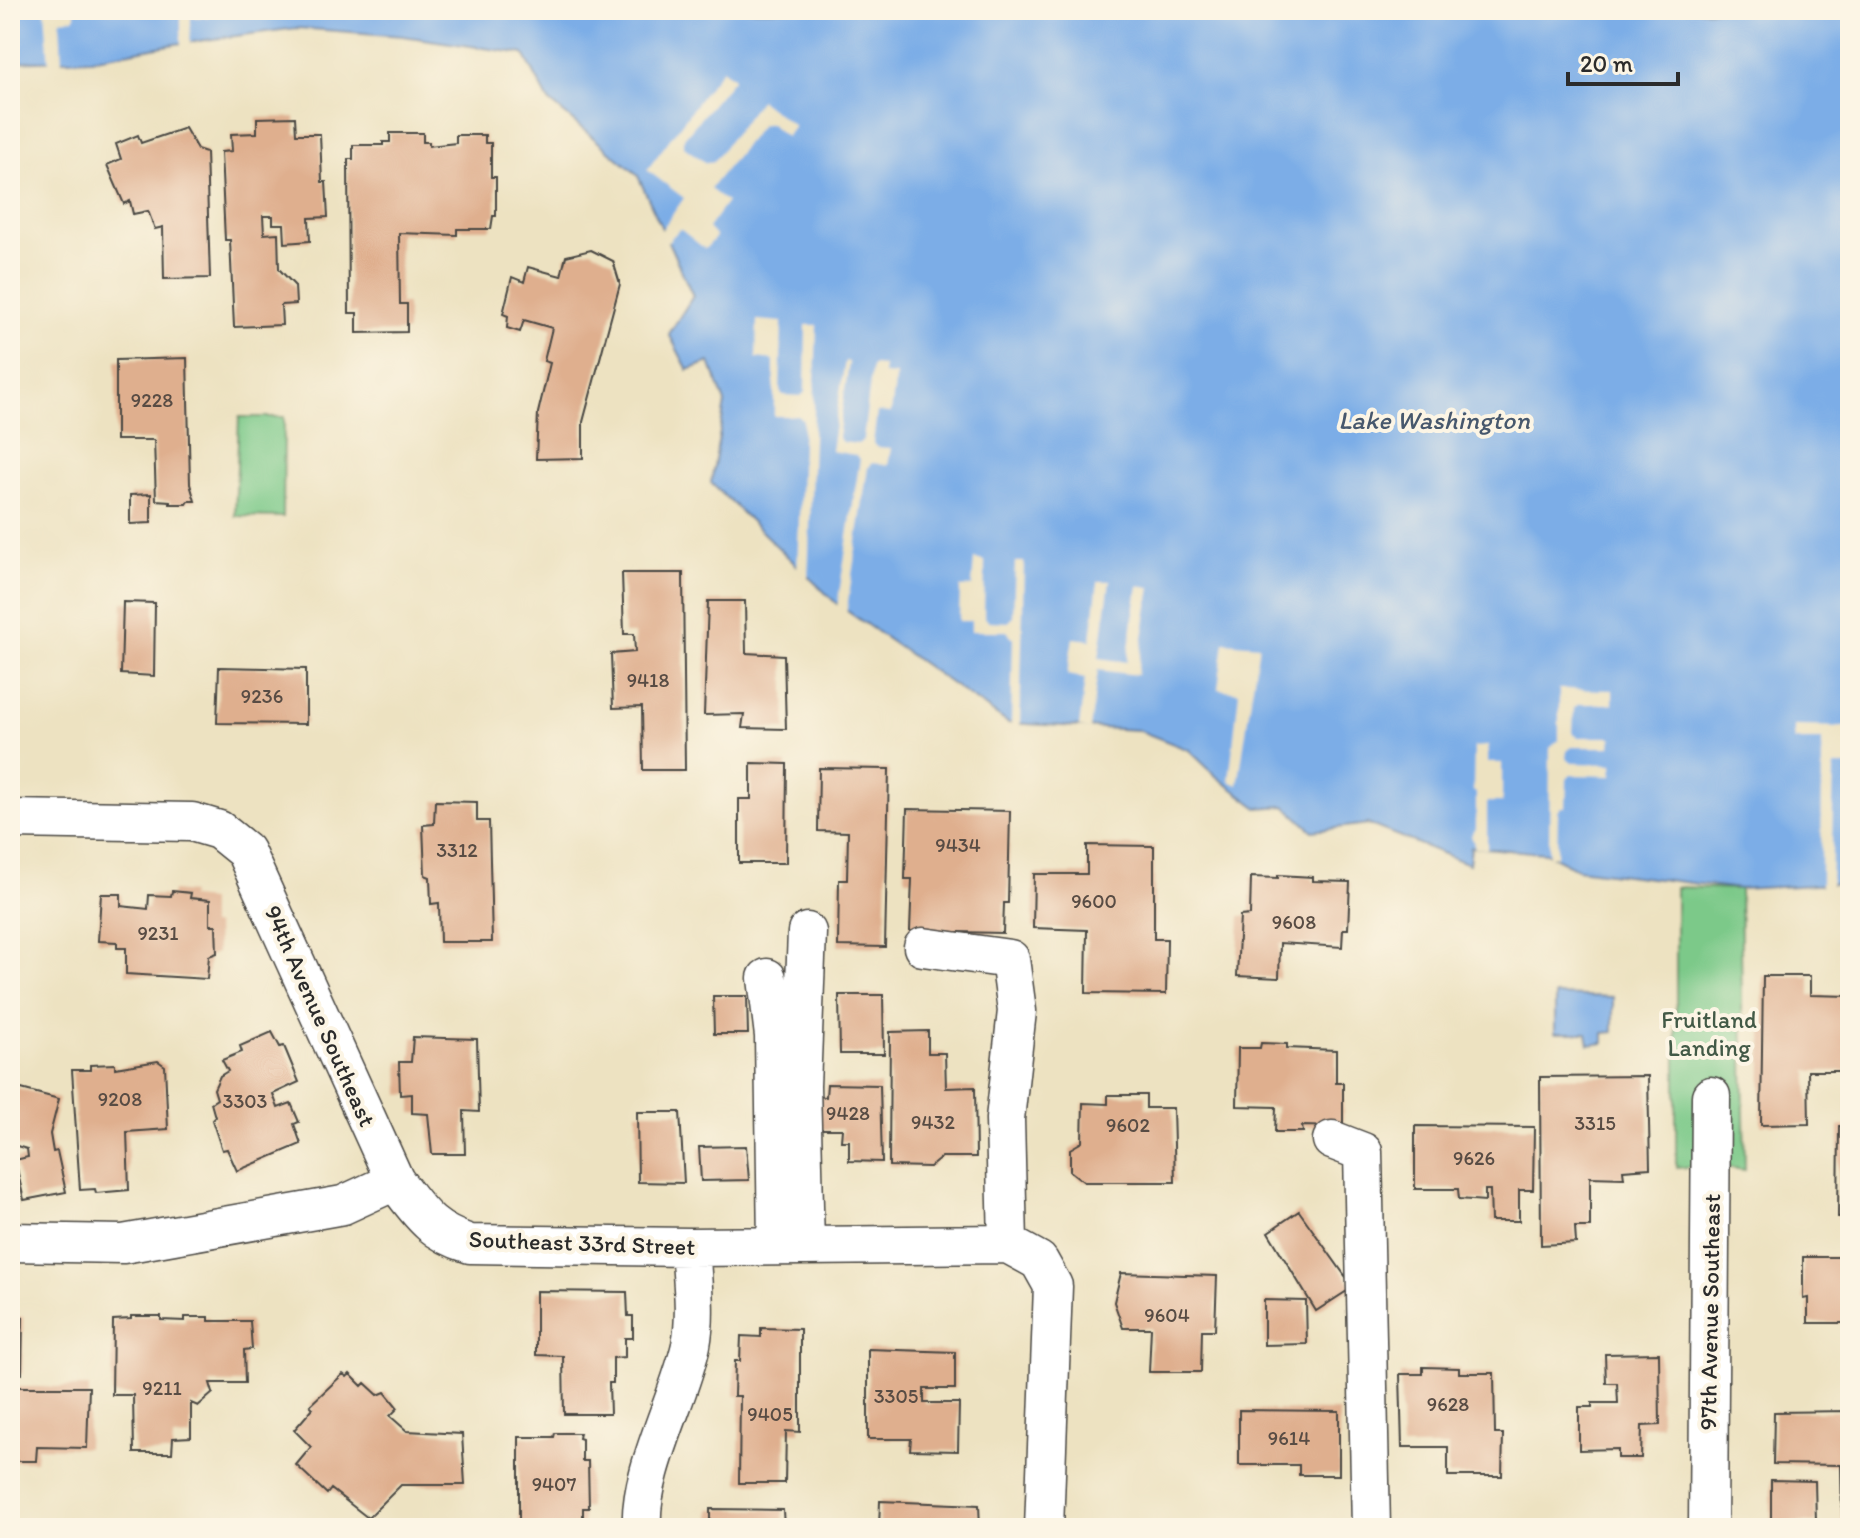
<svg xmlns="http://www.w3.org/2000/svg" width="1860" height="1538" font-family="Itim,sans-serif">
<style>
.green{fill:#7cc989;stroke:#547a5a;stroke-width:2}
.water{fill:#7bade7;stroke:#536c89;stroke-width:2}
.pier{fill:#ede2c1}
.building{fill:#dfaf8e}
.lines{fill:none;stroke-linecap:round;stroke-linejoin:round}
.minor-casing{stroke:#484642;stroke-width:41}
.minor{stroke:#fff;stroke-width:38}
.labels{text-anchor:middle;stroke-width:8;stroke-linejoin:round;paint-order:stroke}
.number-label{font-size:20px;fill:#584c44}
.street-label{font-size:24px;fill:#2b2b2b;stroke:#fcf5e5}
.park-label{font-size:24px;fill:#435a47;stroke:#fcf5e5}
.water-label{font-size:26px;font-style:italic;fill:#47586d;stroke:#fcf5e5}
</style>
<rect width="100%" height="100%" fill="#fcf5e5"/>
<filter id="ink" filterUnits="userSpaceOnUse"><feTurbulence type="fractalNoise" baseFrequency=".0125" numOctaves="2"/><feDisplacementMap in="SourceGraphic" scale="16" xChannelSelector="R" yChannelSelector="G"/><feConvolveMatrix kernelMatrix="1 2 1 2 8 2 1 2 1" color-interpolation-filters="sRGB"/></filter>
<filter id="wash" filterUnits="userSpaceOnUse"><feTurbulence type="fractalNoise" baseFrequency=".006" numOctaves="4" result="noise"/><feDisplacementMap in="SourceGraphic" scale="32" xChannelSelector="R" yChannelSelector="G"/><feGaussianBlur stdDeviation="1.8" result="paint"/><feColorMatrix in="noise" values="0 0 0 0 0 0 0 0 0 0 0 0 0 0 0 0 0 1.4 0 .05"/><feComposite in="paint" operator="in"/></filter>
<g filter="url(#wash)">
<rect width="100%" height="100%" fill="#ede2c1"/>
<!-- green -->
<path class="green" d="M239 417H284L283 517 235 516Z
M1676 887 1740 889 1745 1170 1712 1165 1676 1168Z"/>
<!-- water -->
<path class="water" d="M10 10H1850V883L1740 889 1577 869 1546 853 1471 847 1469 864 1368 824 1313 831 1285 806 1258 808 1217 777 1189 750 1138 730 1008 723 837 604 711 483 725 403 710 362 688 370 669 334 693 296 637 174 549 101 524 54 403 36 297 28 175 44 91 59 10 62Z
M1555 995 1613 997V1032L1604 1033V1043L1589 1045 1587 1033H1555Z"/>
<!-- pier -->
<path class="pier" d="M45 10H75V18L60 20 62 64 49 65Z
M181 10H208V17H191L190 46 181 47Z
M722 69 734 78 684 138V147L706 163 713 162 760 100 794 126 786 137 769 123 761 125 710 189 727 202 708 228 716 237 705 249 680 229 667 242 660 232 684 198 647 170Z
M757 320 782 322 780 391 783 395 801 396 805 392 806 325H817L808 581 797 571 803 420 798 416H774V360L756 358Z
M845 361 849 362 838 437 842 442 858 444 863 440 872 365 884 366 883 374 896 375 891 413 877 412 873 443 876 447 891 448 888 465 872 463 868 467 846 615 837 607 860 459 856 455 831 451Z
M974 559 985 561 984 616 988 621 1008 622 1013 616 1015 562H1024L1020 726 1011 725 1013 638 1007 631H971V621H959L960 587 972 586Z
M1098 581H1110L1099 658 1127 662 1138 586 1151 587 1137 675 1098 670 1090 729 1079 727 1085 678 1067 675 1073 638 1091 640Z
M1224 642 1259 645 1238 785 1229 781 1239 692 1218 689Z
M1559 689 1613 690V704H1579L1574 708 1573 733 1578 737H1612L1611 747H1572L1567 751 1566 758 1572 763 1612 764V776L1571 775 1567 779 1566 807H1561L1558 812 1557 856H1549L1550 748 1559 740Z
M1794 726 1850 727V766H1834L1831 888 1821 889 1822 740H1794Z
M1488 746V763H1502V802H1487V849L1475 848 1471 835 1476 829V793L1473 791 1474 747Z"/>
<g id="blocks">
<!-- building -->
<path class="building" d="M295 117 296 134H320L322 182H326L328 217 309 218 310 241 285 243 284 224H273V216H263L264 234 278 233 279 269 295 286 296 304 281 305 282 325 234 327 230 240H225L221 152 232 151 231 134 257 133V118Z
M185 128 197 149 206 152 210 278 164 279 163 227 155 229 148 211 133 214 130 201 124 204 107 165 121 159 116 144 138 135 141 143Z
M390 133H423V142H429V146L456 143V135H485V143H491V177H496V216H493L491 229H457V235L399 233 400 304H407V332L357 333V313H349L348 159H353V145H383V142H390Z
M591 250 613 261 620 284 583 422V458L536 459 538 413 550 363 544 361 552 328 524 320 520 332 507 328 508 316 503 314 512 277 524 282 528 267 561 276 566 256Z
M187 358 190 484 195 501H188L186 504H170V501L156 500 154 440H116V360Z
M151 494V523L130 524V495Z
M622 573H683L685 770H643L642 707 613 708 611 654 635 652 634 634H624Z
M708 601H745L746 653 784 655 786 729 742 728 744 714 704 715Z
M123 602 155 603 154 676 121 674Z
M219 667 306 669V724L217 723Z
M751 763 787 764 786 863H739V799H751Z
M819 768 889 769 885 947 838 946 839 880H847L848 832 818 831Z
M435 801 477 802V821H489L492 942H440L439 903 431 904 430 877 425 875 423 825 434 824Z
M907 809 1010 811 1008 903H1004L1003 933 910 931 912 879H905Z
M1087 845 1154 846V939H1167L1166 994 1086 993 1087 930 1033 928 1034 874H1087Z
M1278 875 1313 877V881L1350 882 1348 929H1343L1342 947 1280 943 1279 978 1237 976 1240 916 1250 915 1251 877 1278 878Z
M172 891 191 893 190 898 210 900V925H216L217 953 209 956 207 979 126 974V948H117V942L98 941 101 894H121V906L148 909 149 895 171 896Z
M1763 976H1810V995L1850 996V1218H1838L1839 1126H1847V1071H1808L1809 1124 1761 1125Z
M839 995H883L884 1054H840Z
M713 996H747L748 1034H714Z
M928 1031V1053H945L946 1088 975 1087 976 1157H942L930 1167 889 1166 890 1032Z
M272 1032 280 1047 284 1046 299 1082 273 1094 278 1108 291 1103 299 1122 294 1124 301 1144 237 1171 227 1149 222 1150 212 1120 215 1117 211 1103 217 1099 214 1089 220 1076 228 1071 222 1060 242 1052 240 1046Z
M413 1037 477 1039 479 1112 464 1111 465 1154H432L428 1114 412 1113V1094L400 1095 399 1062H411Z
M1261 1043 1287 1044V1048L1336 1050V1083H1343V1127L1302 1126 1303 1132H1275L1276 1107 1237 1106 1238 1048H1260Z
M158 1061 165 1066 168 1129 127 1132 129 1190 96 1193 95 1189 80 1190 72 1070H90V1065L115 1064V1068Z
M1648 1076 1650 1168 1623 1170 1624 1178 1590 1177V1227H1575L1576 1243 1541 1245 1540 1077Z
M827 1084 880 1085 882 1162 849 1161V1141H841L842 1129H815L814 1096 826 1097Z
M10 1086 59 1099 50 1134 53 1152 57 1151 66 1192 24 1200 15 1160 28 1157 27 1149 10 1144Z
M1108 1095H1146V1108H1173L1175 1182H1084L1070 1171V1149L1082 1142 1083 1103 1108 1104Z
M637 1112H680L684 1183 638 1182Z
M1415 1126 1534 1127 1533 1190H1519V1221H1491L1490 1190H1485V1201L1459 1199 1458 1189H1415Z
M746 1146 749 1180 701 1181 699 1147Z
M1299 1211 1353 1287 1316 1311 1268 1232Z
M1847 1239H1850V1323H1808V1298L1803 1299V1257H1847Z
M1121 1273 1217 1276 1215 1330H1202L1201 1372H1149L1151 1328H1123L1114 1302Z
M536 1291 627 1292 628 1316H633V1338H625V1357L613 1358V1383H609L610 1414H564L563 1356 536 1355Z
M1264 1300 1306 1301 1307 1344 1264 1345Z
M131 1316H161V1320L185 1321V1317H209V1321H250L252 1349 244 1350 245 1383H210L213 1393 198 1406 191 1403V1437L173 1438 172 1453H134L133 1395H112L113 1320 131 1319Z
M10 1317H23L22 1374 10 1373Z
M761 1328 800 1329V1432L786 1431 785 1483H739L740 1396H734L735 1361H740L741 1336 761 1337Z
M868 1349 955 1352V1389H924V1403H959L958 1451 910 1450 911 1439H868Z
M1659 1353 1660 1425 1642 1426 1641 1458H1618V1449L1579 1450V1407H1592V1403H1618L1617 1383H1606L1605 1354Z
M1423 1367 1459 1368V1373H1494L1495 1434H1503L1502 1476H1448V1447H1402L1400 1374H1423Z
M343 1374 347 1377 350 1374 362 1386 365 1383 378 1395 385 1392 398 1408 390 1416 407 1431 462 1434 465 1485H401L368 1518 331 1489 327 1494 296 1465 311 1447 294 1430 313 1408 310 1405Z
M10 1387H89L87 1448 37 1447 36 1461H10Z
M1239 1410 1339 1411V1475H1299V1465H1239Z
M1850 1411V1519H1842L1841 1465 1773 1464 1774 1412Z
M555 1433H580L579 1438 582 1439V1461H588L589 1508H583V1528H519V1437H554Z
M1771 1480 1815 1481 1816 1523 1771 1522Z
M880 1501 979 1505 980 1528H879Z
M710 1509 783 1510 784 1528H710Z"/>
</g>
</g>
<g filter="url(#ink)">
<use href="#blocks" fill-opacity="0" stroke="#484642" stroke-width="2"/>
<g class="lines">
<defs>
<path id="minor" d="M10 819 192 822 219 830 245 851 395 1181
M923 947 1010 959 1017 1011 1005 1119 1008 1244
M767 978 774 1036 777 1246
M1332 1140 1363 1152 1371 1528
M10 1242 123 1244 343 1205 395 1181C420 1213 429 1231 470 1244L690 1247 1008 1244 1039 1261 1053 1286 1044 1528
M805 1246 801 1086 807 932
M642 1528C638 1473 679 1400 691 1345 697 1313 692 1279 690 1247
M1708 1528 1711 1096"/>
</defs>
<!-- minor casing -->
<use href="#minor" class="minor-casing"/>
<!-- minor -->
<use href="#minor" class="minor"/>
</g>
</g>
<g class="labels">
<!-- number labels -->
<g class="number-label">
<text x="152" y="407">9228</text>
<text x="648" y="687">9418</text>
<text x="262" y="703">9236</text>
<text x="958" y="852">9434</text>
<text x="457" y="857">3312</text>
<text x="1094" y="908">9600</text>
<text x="1294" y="929">9608</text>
<text x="158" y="940">9231</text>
<text x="120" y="1106">9208</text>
<text x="245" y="1108">3303</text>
<text x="848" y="1120">9428</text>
<text x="933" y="1129">9432</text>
<text x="1595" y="1130">3315</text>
<text x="1128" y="1132">9602</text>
<text x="1474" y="1165">9626</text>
<text x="1167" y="1322">9604</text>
<text x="162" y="1395">9211</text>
<text x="896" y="1403">3305</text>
<text x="1448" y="1411">9628</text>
<text x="770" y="1421">9405</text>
<text x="1289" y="1445">9614</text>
<text x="554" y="1491">9407</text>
</g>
<!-- street labels -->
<g class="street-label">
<text transform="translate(320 1016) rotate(66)" y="8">94th Avenue Southeast</text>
<text transform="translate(582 1243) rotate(2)" y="8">Southeast 33rd Street</text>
<text transform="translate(1710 1312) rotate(-89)" y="8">97th Avenue Southeast</text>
</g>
<!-- park labels -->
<g class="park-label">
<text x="1709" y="1028">Fruitland<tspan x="1709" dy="28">Landing</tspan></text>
</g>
<!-- water labels -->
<g class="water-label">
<text x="1434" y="429">Lake Washington</text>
</g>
</g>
<!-- margin -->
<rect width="1860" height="1538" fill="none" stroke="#fcf5e5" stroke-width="40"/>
<!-- scale -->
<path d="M1568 72v12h110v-12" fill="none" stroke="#2b2b2b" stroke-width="4"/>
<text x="1580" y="72" font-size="24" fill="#2b2b2b" stroke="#fcf5e5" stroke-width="6" paint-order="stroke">20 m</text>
</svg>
